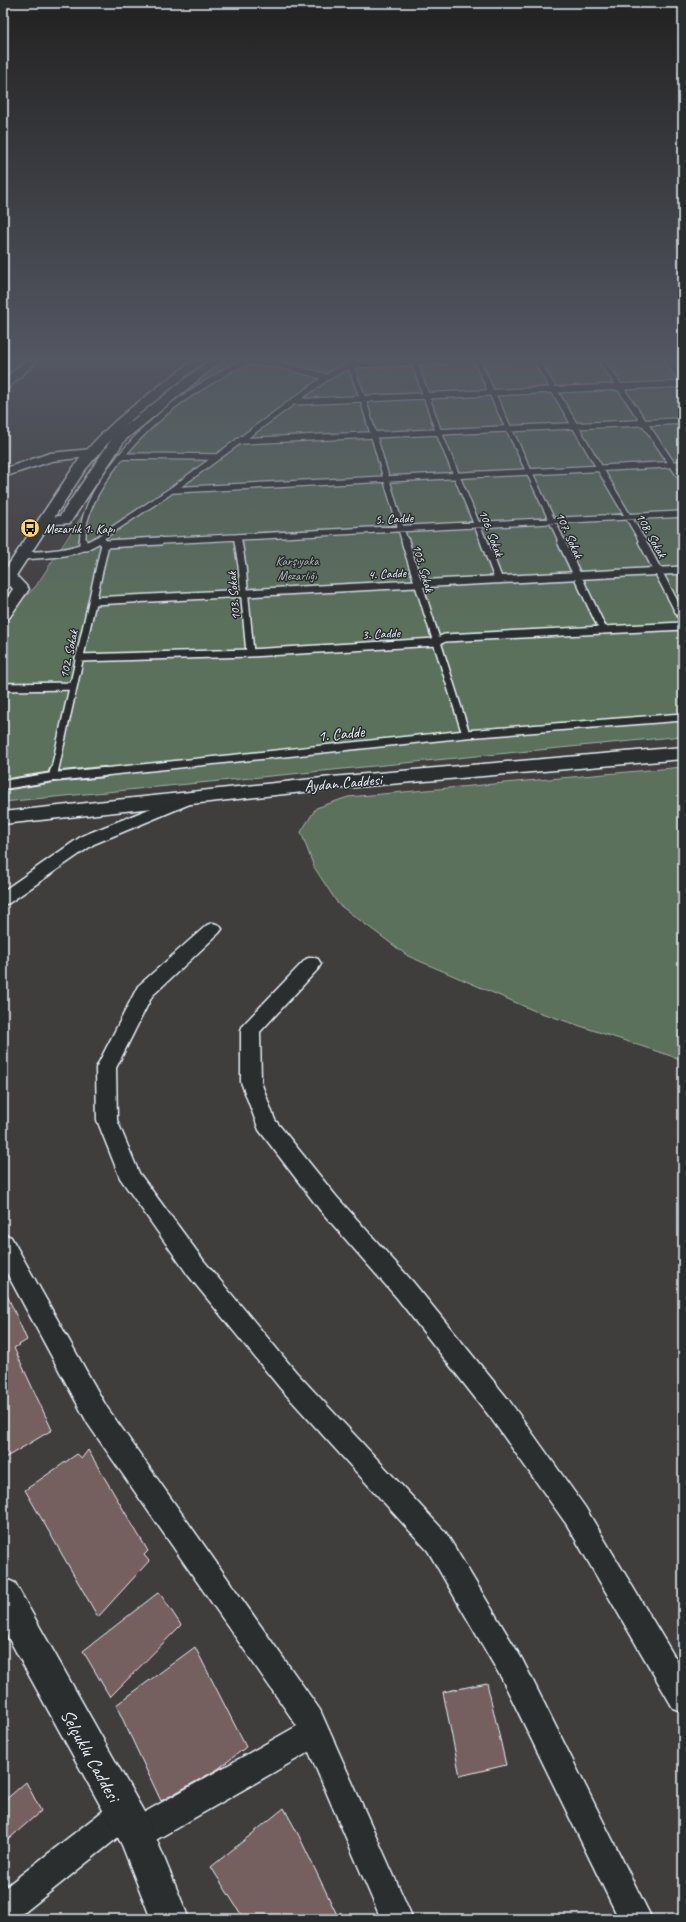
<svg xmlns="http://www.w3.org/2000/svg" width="686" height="1922" font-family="Caveat,sans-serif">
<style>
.green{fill:#5c715c;stroke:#a2b1aa}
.building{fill:#74615f;stroke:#e8f1f8}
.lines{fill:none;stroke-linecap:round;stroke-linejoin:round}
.service-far2-casing{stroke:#e8f1f8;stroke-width:8}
.service-far1-casing{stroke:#e8f1f8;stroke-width:10}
.service-casing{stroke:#e8f1f8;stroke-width:12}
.minor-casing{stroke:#e8f1f8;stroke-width:3}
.tertiary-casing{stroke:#e8f1f8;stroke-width:3}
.secondary-casing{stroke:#e8f1f8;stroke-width:3}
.service-far2{stroke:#2a2d2e;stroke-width:5.5}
.service-far1{stroke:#2a2d2e;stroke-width:7}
.service{stroke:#2a2d2e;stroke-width:8}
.minor{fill:#2a2d2e;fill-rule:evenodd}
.tertiary{fill:#2a2d2e;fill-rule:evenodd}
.secondary{fill:#2a2d2e;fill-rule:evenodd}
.labels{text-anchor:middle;stroke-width:3;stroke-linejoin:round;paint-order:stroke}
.far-street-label{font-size:13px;fill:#e8f1f8;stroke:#2a2d2e}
.far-poi-label{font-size:13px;fill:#e8f1f8;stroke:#2a2d2e;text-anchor:start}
.far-park-label{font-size:13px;fill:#a9b7b2;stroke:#2a2d2e}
.street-label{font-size:16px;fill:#e8f1f8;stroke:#2a2d2e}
.near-street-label{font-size:19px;fill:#e8f1f8;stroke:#2a2d2e}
</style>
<rect width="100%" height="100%" fill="#403d3d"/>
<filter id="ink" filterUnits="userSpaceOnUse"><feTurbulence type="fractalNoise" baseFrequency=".025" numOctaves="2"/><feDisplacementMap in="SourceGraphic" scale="8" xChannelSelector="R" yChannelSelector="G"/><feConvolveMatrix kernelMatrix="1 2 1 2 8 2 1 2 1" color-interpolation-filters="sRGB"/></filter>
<g filter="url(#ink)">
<!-- green -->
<path class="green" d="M225 361H683V736L3 802V619L36 586 89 505 113 460 153 418Z
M683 767V1060L535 1011 408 956 338 904 314 867 301 832 316 808 348 797Z"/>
<!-- building -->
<path class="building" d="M3 1286 27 1340 14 1348 52 1430 3 1459Z
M88 1450 148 1551 144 1555 149 1561 98 1617 25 1490 77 1454 82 1458Z
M159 1592 181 1625 110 1697 83 1651Z
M195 1647 246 1747 218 1769 161 1801 116 1705Z
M487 1683 506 1765 460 1776 443 1692Z
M26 1782 41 1811 3 1844V1802Z
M284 1808 298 1834 339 1919H244L211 1867Z"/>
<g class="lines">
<defs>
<path id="service-far2" d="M349 361 363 399 405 542
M414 361 439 433 484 542
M477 361 562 542
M537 361 643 542
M602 361 683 480
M668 361 683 382
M293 402 683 384
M239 441 683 421
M121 456 218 457
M172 490 683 464
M237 537 238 542
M101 540 103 542
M83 542C79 497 131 441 164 413 179 400 195 390 212 380 221 375 232 366 244 363 267 358 304 372 327 377
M94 542 172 490 327 377 350 365 448 361
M140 542 683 514"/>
<path id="service-far1" d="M83 541V545L86 547
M238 541 242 566 250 653
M405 541 466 734
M484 541 498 578
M561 541 603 630
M642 541 683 619
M105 544 160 541
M23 556C49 554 73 554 96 541
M93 601 683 570
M79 658 250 653 436 642 445 638 683 626
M3 687 73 686
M54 773 105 544 102 541
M94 773 466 734 683 717"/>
<path id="service" d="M53 777 54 772
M3 785 53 777 104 772"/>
<path id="minor" d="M191 792 197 793 199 797 197 801 94 844 9 903 3 905V891L82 836Z
M213 923 219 925 222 929 219 933 152 996 116 1068 117 1120 139 1173 204 1261 296 1372 446 1533 522 1659 652 1919H619L502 1679 428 1551 280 1388 188 1275 120 1178 97 1120 96 1068 138 986 207 925Z
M312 957 318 959 321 964 318 969 260 1032 261 1082 275 1120 336 1196 413 1282 508 1399 585 1507 683 1671V1712L673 1708 567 1525 490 1417 397 1298 320 1210 259 1130 241 1082V1030L243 1025 306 959Z
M3 1234 11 1237 106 1406 320 1710 413 1919H381L309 1752 147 1845 136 1849 125 1845 121 1835 25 1912 8 1919H3V1889L113 1803 124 1799 135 1803 138 1816 297 1726 88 1424 3 1266Z"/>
<path id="tertiary" d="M25 361H37L7 389 3 390V380Z
M208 361H221L125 440 70 523 45 525 40 524 38 521 40 518 60 516 115 434Z
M92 449 97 450 99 453 97 456 52 461 3 477V469L50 453Z
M9 571 14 573 29 589 9 618 3 620V604L13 589 3 578 4 573Z
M683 747V759L332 789 3 824V812L332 777Z
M3 1578 15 1583 149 1821 189 1919H151L122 1845 3 1628Z"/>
<path id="secondary" d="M192 361H205L131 420 107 444 85 470 8 588 3 590V573L73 468C104 423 150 394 192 361Z"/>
</defs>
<!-- service-far2 casing -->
<use href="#service-far2" class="service-far2-casing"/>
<!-- service-far1 casing -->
<use href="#service-far1" class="service-far1-casing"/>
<!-- service casing -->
<use href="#service" class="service-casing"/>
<!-- minor casing -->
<use href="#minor" class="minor-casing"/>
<!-- tertiary casing -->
<use href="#tertiary" class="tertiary-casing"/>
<!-- secondary casing -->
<use href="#secondary" class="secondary-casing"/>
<!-- service-far2 -->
<use href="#service-far2" class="service-far2"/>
<!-- service-far1 -->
<use href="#service-far1" class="service-far1"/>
<!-- service -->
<use href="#service" class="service"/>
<!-- minor -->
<use href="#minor" class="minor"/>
<!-- tertiary -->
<use href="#tertiary" class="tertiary"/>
<!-- secondary -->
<use href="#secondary" class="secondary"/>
</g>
</g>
<!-- sky -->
<linearGradient id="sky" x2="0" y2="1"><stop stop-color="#232222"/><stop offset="0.57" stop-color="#535762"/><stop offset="1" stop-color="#535762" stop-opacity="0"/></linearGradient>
<rect width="686" height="630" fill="url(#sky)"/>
<!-- icons -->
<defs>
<symbol id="bus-disc" viewBox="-11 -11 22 22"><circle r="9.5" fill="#ffd166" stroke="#2a2d2e"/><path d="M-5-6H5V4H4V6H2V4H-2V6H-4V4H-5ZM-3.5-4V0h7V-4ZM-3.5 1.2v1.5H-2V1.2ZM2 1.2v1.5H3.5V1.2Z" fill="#111"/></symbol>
</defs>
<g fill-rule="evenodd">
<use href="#bus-disc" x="19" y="517" width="22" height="22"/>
</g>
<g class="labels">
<!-- far-street labels -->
<g class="far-street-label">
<text transform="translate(394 518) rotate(-3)" y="5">5. Cadde</text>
<text transform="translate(492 533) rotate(69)" y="5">106. Sokak</text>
<text transform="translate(570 535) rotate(66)" y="5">107. Sokak</text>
<text transform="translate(652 535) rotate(61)" y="5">108. Sokak</text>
<text transform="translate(424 568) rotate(74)" y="5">105. Sokak</text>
<text transform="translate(387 573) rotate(-3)" y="5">4. Cadde</text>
<text transform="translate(233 596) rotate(-95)" y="5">103. Sokak</text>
<text transform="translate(381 633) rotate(-3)" y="5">3. Cadde</text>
<text transform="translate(68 654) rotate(-78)" y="5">102. Sokak</text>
</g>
<!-- far-poi labels -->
<g class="far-poi-label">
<text x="44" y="533">Mezarlık 1. Kapı</text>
</g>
<!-- far-park labels -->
<g class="far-park-label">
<text x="297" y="565">Karşıyaka<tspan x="297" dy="15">Mezarlığı</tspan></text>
</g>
<!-- street labels -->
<g class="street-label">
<text transform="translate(341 733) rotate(-6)" y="6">1. Cadde</text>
<text transform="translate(343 782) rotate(-5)" y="6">Aydan Caddesi</text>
</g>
<!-- near-street labels -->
<g class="near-street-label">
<text transform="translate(91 1755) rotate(61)" y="7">Selçuklu Caddesi</text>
</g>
</g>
<!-- margin -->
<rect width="686" height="1922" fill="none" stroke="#2a2d2e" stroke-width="16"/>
<rect x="8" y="8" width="670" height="1906" fill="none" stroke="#e8f1f8" stroke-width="1.5" filter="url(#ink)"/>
</svg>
